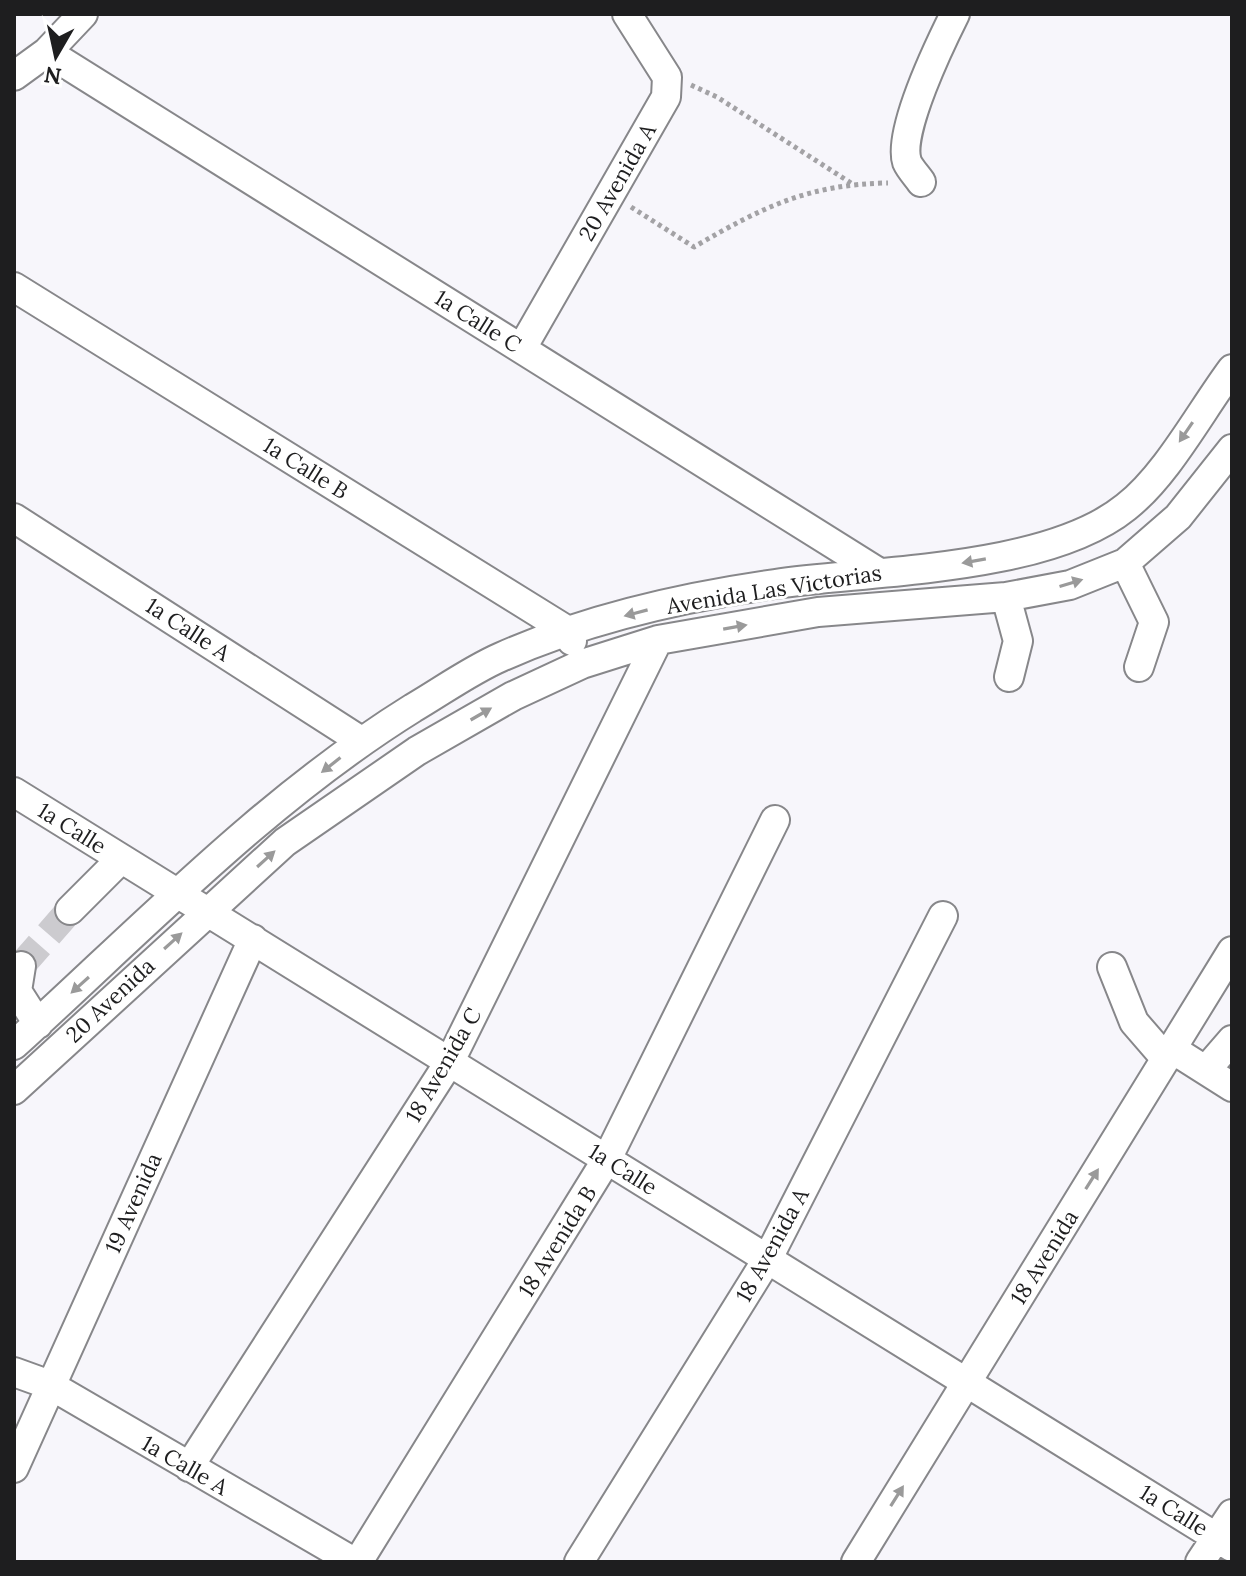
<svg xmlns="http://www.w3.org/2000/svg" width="1246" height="1576" font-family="Lora,serif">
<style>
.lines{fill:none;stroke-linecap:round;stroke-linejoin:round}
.minor-tunnel{stroke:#cccbcf;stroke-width:28;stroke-dasharray:28 14;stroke-linecap:butt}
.minor-casing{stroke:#87878a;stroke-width:32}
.path{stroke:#a3a2a5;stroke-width:5;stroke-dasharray:4 4;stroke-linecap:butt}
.minor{stroke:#fff;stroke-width:28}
.oneway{fill:#9a9a9a}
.labels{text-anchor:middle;stroke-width:6;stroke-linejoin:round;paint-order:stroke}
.street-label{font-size:22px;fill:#1e1e1f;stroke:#fff}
</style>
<rect width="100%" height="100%" fill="#f7f6fb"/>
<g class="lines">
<!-- minor-tunnel -->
<path class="minor-tunnel" d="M21 966 70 910"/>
<defs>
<path id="minor" d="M47 52 878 572
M14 76 47 52 83 14
M921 182C917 176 910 169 907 162 897 132 941 42 955 14
M14 287 568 631 572 641
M522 348 666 97 667 77 627 14
M14 518 361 741
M1125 563 1154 622 1139 667
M1006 597 1018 641 1009 677
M14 792 1232 1547
M70 910 121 859
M21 966 17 991 38 1024
M1112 967 1134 1022 1166 1059
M14 1045C143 928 265 800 413 708 442 691 471 670 501 657 586 619 683 597 775 584 874 570 1047 571 1126 507 1167 475 1200 412 1232 369
M1172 1049 1232 1087
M1206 1070 1232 1040
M14 1090 285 842 417 751 513 696 582 664 658 640 818 612 1006 597 1070 585 1125 563 1178 517 1232 449
M14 1372 50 1385 354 1562
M189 1467 450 1061 658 640
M14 1468 253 939
M358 1562 607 1159 775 820
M579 1562 768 1258 943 916
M856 1562 1232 951
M1200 1562 1232 1514"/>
</defs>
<!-- minor casing -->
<use href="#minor" class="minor-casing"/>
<!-- path -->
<path class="path" d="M691 85 717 97 851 183
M631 207 694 247C761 208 808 184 888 183"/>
<!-- minor -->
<use href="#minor" class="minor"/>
</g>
<!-- one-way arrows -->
<defs><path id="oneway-solid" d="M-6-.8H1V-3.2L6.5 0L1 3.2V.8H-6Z" transform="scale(2)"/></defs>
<g class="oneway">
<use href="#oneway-solid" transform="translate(1186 432) rotate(124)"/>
<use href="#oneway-solid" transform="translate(974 561) rotate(170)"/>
<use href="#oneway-solid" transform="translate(1071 583) rotate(-17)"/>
<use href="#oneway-solid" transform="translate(636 613) rotate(165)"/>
<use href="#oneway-solid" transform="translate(735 627) rotate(-10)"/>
<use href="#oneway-solid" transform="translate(481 714) rotate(-30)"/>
<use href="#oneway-solid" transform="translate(331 765) rotate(142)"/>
<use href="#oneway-solid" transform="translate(266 859) rotate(-42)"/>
<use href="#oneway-solid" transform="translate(173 941) rotate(-42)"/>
<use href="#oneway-solid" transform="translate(80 985) rotate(138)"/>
<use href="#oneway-solid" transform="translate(1092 1179) rotate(-58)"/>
<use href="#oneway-solid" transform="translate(897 1496) rotate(-58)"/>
</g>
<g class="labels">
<!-- street labels -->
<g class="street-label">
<text transform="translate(617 182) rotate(-60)" y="8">20 Avenida A</text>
<text transform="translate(478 321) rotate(32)" y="8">1a Calle C</text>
<text transform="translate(306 468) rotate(32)" y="8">1a Calle B</text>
<text transform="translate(774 589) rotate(-9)" y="8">Avenida Las Victorias</text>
<text transform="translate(188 629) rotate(33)" y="8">1a Calle A</text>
<text transform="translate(72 828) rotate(32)" y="8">1a Calle</text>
<text transform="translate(110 1000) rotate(-43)" y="8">20 Avenida</text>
<text transform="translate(443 1065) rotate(-60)" y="8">18 Avenida C</text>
<text transform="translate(623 1169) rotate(32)" y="8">1a Calle</text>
<text transform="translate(133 1203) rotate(-66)" y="8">19 Avenida</text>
<text transform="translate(557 1241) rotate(-58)" y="8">18 Avenida B</text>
<text transform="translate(772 1245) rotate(-61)" y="8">18 Avenida A</text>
<text transform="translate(1044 1257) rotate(-58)" y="8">18 Avenida</text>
<text transform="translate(185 1465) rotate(30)" y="8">1a Calle A</text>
<text transform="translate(1174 1510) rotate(32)" y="8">1a Calle</text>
</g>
</g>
<!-- border -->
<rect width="1246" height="1576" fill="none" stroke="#1e1e1f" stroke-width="32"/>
<!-- north arrow -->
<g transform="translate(56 56) rotate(189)" stroke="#ffffff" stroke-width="6" paint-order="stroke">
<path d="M0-6L14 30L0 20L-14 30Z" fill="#1e1e1f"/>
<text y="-12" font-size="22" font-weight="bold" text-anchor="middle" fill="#1e1e1f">N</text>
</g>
</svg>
